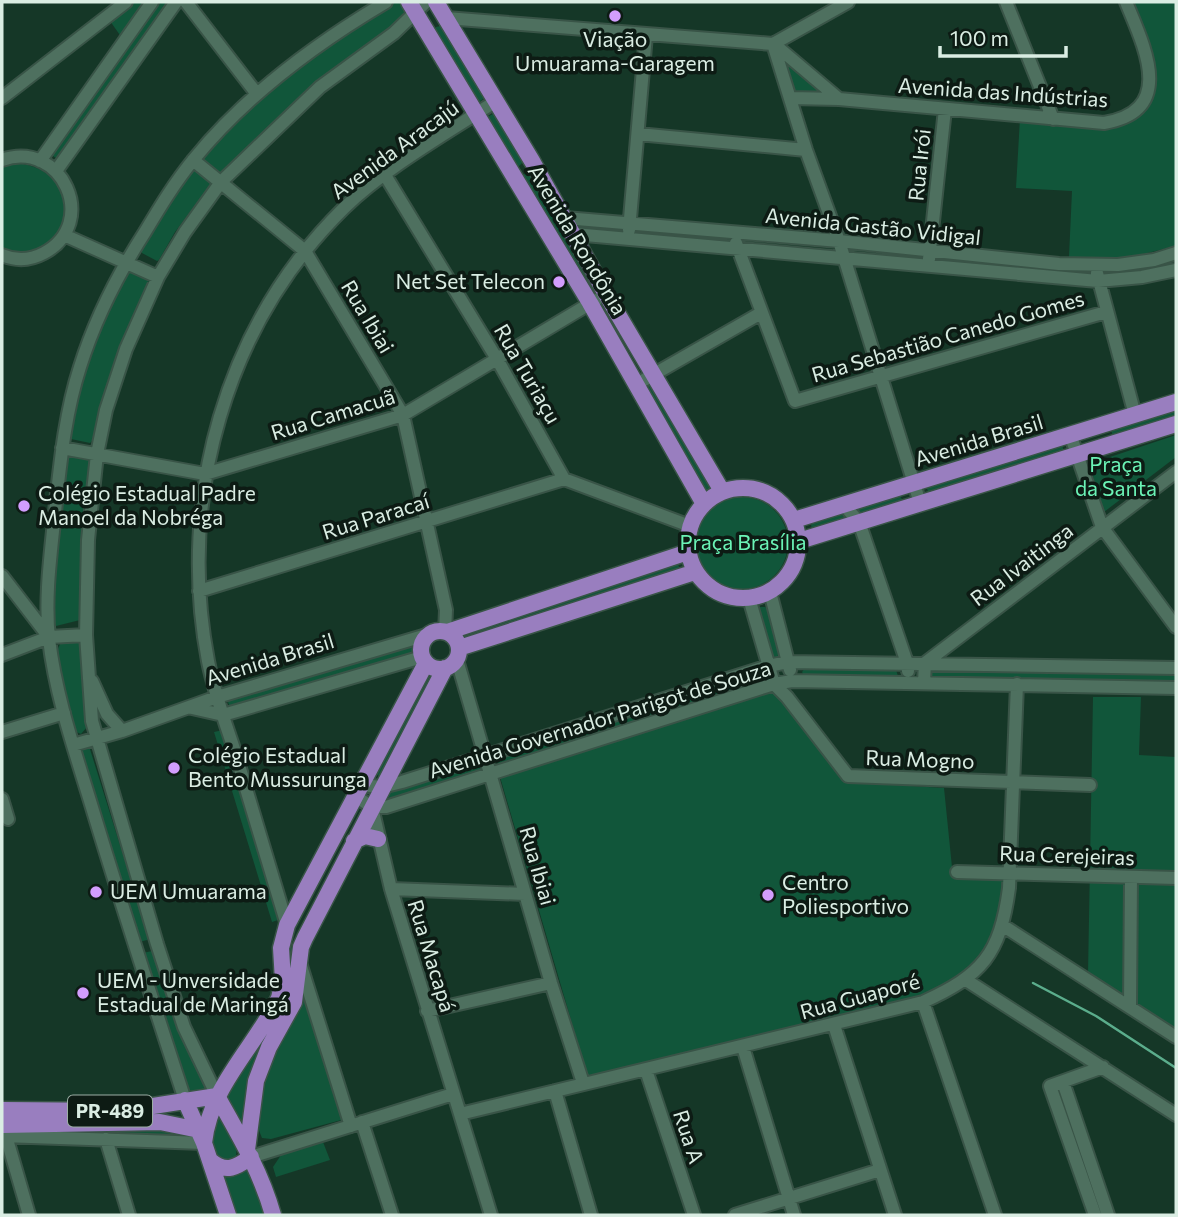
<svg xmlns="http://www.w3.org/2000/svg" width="1178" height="1217" font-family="Commissioner,sans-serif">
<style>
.green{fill:#11563a}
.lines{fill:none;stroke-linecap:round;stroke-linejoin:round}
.stream{stroke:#5bad8c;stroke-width:2.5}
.minor-casing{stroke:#395447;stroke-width:16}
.major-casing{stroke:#395447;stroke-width:19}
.minor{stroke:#4e705f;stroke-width:12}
.major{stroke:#997ebf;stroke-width:16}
.poi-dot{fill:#d29dfd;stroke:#0d1b14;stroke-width:2.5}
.labels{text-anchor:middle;stroke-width:7;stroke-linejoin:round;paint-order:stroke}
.shield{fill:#0d1b14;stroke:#9caea5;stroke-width:2}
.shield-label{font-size:19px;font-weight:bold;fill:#daede3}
.poi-label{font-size:21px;fill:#daede3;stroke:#0d1b14;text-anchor:start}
.street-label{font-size:21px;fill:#daede3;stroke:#0d1b14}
.park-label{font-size:21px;fill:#6bf3b6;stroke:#0d1b14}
</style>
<rect width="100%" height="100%" fill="#153727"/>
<!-- green -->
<path class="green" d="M132 2H143L144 5 122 38 110 21Z
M161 2 169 3 56 158 50 154Z
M395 2H403L411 12 274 121 222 176 202 160C257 98 322 41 395 2Z
M1129 2H1176V246L1131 257H1069L1072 191 1016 188 1020 118 1126 123 1141 114 1154 86Z
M440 26 445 28 486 97 479 102 476 101 434 31 436 27Z
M787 63 820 91V93H794L785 64Z
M493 114 498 117 524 161 518 167H514L486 121 487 117Z
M10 163C90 163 76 270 2 251V166Z
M193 171H197L211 182 210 185 175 232 159 260 157 261 142 253 141 250 166 208Z
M528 171 532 173 598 291 593 294 521 177Z
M126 269 148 277 149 280C124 332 106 384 93 440L90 443 71 439 69 435C82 377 102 323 126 269Z
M649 385 654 386 713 490 704 494 645 386Z
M1176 409V419L1113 438 1111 429Z
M1176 435V457L1104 512 1089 464Z
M1062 444 1064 452 929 494 926 486Z
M66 453H88L91 460 83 536 80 620 56 626 53 617 58 518Z
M900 496 903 501 814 531 811 526 812 523Z
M696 543a46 46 0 1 1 92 0a46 46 0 1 1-92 0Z
M677 561 680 570 464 639 461 630Z
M759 607H765L768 609 780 652 777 657H772L757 611Z
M78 640 83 647V697L87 727 81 734 74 731 56 653 61 642Z
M418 642V652L230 708 227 699Z
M806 667 896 670 898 676 897 678 804 676 802 672Z
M931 669 1176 673V685L931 680 928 673Z
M426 675 437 680 384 778 375 774Z
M757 675 762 678 763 683 500 765 497 761 500 754Z
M772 690 845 782 944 788 953 877 1004 878C1001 914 994 953 962 976 950 984 936 990 924 997L588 1078 500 777Z
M1093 697H1141L1139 755 1176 757V1032L1088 974Z
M223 730 281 919 272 922 214 732Z
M89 746 149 938 147 940 139 942 81 750Z
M475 763 480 766 481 771 391 800 387 796V792Z
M290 943 294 954 284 1013 256 1057 249 1078 242 1135 224 1098 285 968Z
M152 951 155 954 173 1018 207 1092 188 1093 143 953Z
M305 991 345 1119 271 1139 262 1138 258 1128 265 1066 282 1038Z
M218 1115C228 1127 242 1147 234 1161L218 1160 210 1140Z
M2 1127H157L181 1133 183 1135 82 1136Z
M323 1142 330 1160 276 1177 273 1167 281 1155Z
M248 1161 267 1215H234L220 1173Z"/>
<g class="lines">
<!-- stream -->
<path class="stream" d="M1033 983 1096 1016 1176 1068"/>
<defs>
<path id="minor" d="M186 2 257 94
M1006 2 1053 119
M446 18 773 44 848 2
M773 44 806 150 839 241 920 503
M774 44 839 99
M2 98 126 2
M790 98 839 99 1104 123C1177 111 1144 46 1126 2
M638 134 806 150
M2 160C62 139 100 223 44 253 31 260 16 261 2 255
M193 160 305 251 403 415 446 610 445 632
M40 161 152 2
M56 171 176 2
M385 175 497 359 564 479 690 526
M565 218 839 241 1059 264 1118 265 1154 260 1176 253
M629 230 646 35
M574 234 1098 281 1142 277 1176 270
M64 235 158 277
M736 243 795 401 1106 312
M929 259 945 109
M1097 273 1135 415
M637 384 761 313
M1070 434 1102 527 1176 627
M62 448 205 474 403 415 596 300
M843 504 859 522 907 663 908 671
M2 576 49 637
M199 591 564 479
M770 592 790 670
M749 598 774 684 787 697 848 776 1090 785
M2 655 49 637 86 635
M457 660 551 983 583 1083
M92 681 107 714 122 731
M924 682 925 663 1176 472
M192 708 223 715 422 657
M2 732 64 713
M73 745 122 731 217 697 430 634
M361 785 382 787 402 782 768 666 788 662 1176 668
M355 796 372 807H386L774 684 792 681 1176 688
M2 799 8 819
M372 807 391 889 491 1215
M957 872 1176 878
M391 889 525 894
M287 925C270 867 252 810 235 752 225 722 214 692 208 661 177 498 225 325 344 208 385 168 447 133 496 101
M1002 925 1176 1037
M301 966 351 1126
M966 980 1176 1115
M923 1002 995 1215
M1130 1006 1131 877
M427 1011 551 983
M834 1025 895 1215
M743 1047 794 1215
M646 1070 694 1215
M1063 1082 1108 1215
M555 1091 591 1215
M217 1096 184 1027 157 944 92 721 86 635 88 540 97 454 106 410 126 349 158 277 185 232 221 182 320 87 394 33 426 2
M185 1100C154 1005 123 910 94 814 77 757 56 699 49 639 44 594 52 546 56 502 61 456 66 410 80 367 95 319 118 274 145 232 160 207 175 182 194 159 247 94 315 44 386 2
M460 1114 923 1002C982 975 1000 955 1009 888L1017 684
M362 1122 392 1215
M2 1136 204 1143
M6 1136 29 1215
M106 1139 129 1215
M251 1157 453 1094
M735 1215 880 1170
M1095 1215 1050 1086 1103 1067"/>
<path id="major" d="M409 2 590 303 704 504
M436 2 532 161 606 294 722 491
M688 543a55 55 0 1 1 110 0a55 55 0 1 1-110 0Z
M794 520 1176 402
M799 541 1176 424
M421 650a19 19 0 1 1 38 0a19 19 0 1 1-38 0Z
M447 632 688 552
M459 648 695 572
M354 841 365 836 378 839
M217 1096C239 1135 261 1172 273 1215
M185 1100 204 1143 228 1215
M2 1110 121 1111 217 1096
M2 1125 160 1122 199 1130
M204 1143C210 1086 255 1047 279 998L283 981 281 948 287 925 426 663
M247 1150 256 1081 269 1047 294 1002 301 947 305 938 445 668
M211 1161C226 1174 237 1167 251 1157"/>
</defs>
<!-- minor casing -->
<use href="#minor" class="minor-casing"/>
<!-- major casing -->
<use href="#major" class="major-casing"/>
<!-- minor -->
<use href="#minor" class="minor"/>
<!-- major -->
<use href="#major" class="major"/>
</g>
<!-- markers -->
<g class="poi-dot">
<circle cx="615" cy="16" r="7"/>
<circle cx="559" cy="282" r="7"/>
<circle cx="24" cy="506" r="7"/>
<circle cx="174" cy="768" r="7"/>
<circle cx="96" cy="892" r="7"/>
<circle cx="768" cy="895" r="7"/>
<circle cx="83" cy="993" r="7"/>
</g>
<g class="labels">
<!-- shield labels -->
<rect class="shield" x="68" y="1095.5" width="84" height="31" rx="5"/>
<g class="shield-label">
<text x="110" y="1118">PR-489</text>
</g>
<!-- poi labels -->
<g class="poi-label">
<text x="615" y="47" text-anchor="middle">Viação<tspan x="615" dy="24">Umuarama-Garagem</tspan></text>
<text x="545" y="289" text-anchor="end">Net Set Telecon</text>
<text x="38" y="501">Colégio Estadual Padre<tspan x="38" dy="24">Manoel da Nobréga</tspan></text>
<text x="188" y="763">Colégio Estadual<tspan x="188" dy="24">Bento Mussurunga</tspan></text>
<text x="782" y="890">Centro<tspan x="782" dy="24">Poliesportivo</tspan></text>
<text x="110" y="899">UEM Umuarama</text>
<text x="97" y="988">UEM - Unversidade<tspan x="97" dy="24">Estadual de Maringá</tspan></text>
</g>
<!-- street labels -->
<g class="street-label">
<text transform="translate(1003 93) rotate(4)" y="7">Avenida das Indústrias</text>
<text transform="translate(395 150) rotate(-36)" y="7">Avenida Aracajú</text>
<text transform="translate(920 165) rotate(-84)" y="7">Rua Irói</text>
<text transform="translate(873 227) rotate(6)" y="7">Avenida Gastão Vidigal</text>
<text transform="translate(577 240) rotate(59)" y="7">Avenida Rondônia</text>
<text transform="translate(367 317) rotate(59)" y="7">Rua Ibiai</text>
<text transform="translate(948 337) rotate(-16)" y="7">Rua Sebastião Canedo Gomes</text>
<text transform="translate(527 374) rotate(60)" y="7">Rua Turiaçu</text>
<text transform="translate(333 415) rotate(-17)" y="7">Rua Camacuã</text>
<text transform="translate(979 441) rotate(-17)" y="7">Avenida Brasil</text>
<text transform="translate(376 517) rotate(-17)" y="7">Rua Paracaí</text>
<text transform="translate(1022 565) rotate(-37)" y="7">Rua Ivaitinga</text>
<text transform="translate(270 660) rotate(-17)" y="7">Avenida Brasil</text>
<text transform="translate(600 720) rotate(-17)" y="7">Avenida Governador Parigot de Souza</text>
<text transform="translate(920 760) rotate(2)" y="7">Rua Mogno</text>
<text transform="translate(1067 856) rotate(2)" y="7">Rua Cerejeiras</text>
<text transform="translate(537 866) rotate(74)" y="7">Rua Ibiai</text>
<text transform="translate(431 956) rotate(73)" y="7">Rua Macapá</text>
<text transform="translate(860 997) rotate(-15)" y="7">Rua Guaporé</text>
<text transform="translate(688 1137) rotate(72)" y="7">Rua A</text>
</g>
<!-- park labels -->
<g class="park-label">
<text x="1116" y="472">Praça<tspan x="1116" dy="24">da Santa</tspan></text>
<text x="743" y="550">Praça Brasília</text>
</g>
</g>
<!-- border -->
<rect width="1178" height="1217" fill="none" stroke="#daede3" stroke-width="7"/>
<!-- scale -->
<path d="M940 46v10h126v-10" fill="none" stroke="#daede3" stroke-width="3.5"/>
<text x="950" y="46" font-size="21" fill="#daede3" stroke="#0d1b14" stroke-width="5" paint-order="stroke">100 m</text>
</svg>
